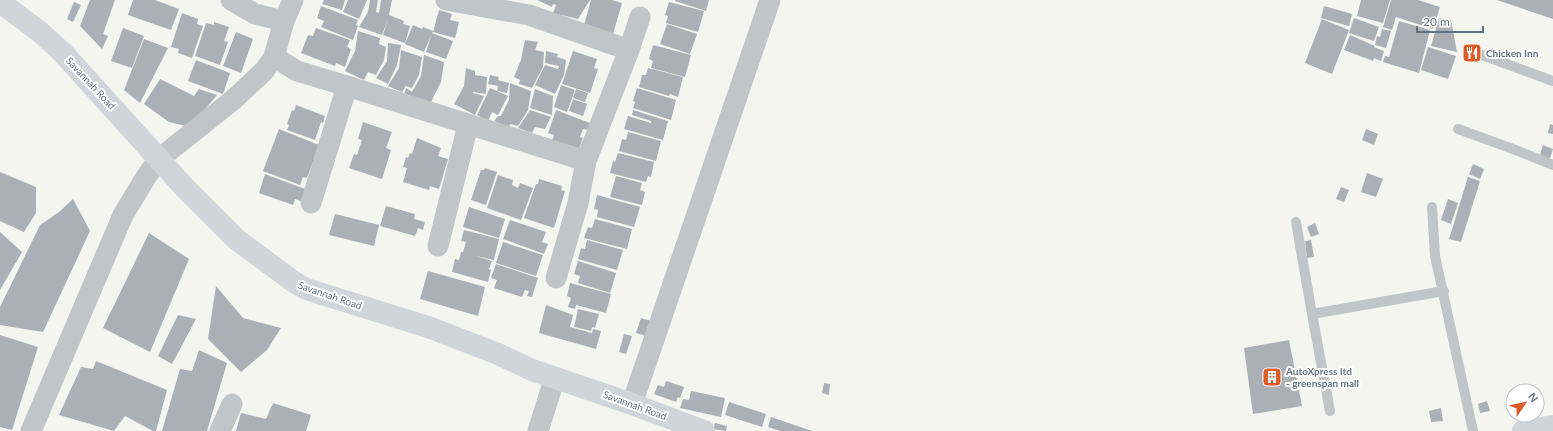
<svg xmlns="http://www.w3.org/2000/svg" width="1553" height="431" font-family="Lato,sans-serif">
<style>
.building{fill:#aab0b6}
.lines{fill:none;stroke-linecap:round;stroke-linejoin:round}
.lane{stroke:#c2c5c8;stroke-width:10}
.street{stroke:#c2c5c8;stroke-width:21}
.secondary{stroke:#d1d5da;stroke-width:22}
.labels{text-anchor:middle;stroke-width:4;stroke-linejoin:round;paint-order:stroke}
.poi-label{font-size:10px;font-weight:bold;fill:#647280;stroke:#fff;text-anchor:start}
.street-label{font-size:10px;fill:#647280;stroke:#fff}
</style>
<rect width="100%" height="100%" fill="#f4f4f0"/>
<!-- building -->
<path class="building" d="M90 0H115L103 34 108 36 102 49 80 26Z
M133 0H155L179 9 171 30 128 15Z
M324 0H345L342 10 322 4Z
M348 0H367L359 19 343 12Z
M370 0H378L376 12 379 13 381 0H392L389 15 404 21 403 24 410 26 405 43 383 35 388 19 382 35 359 27 368 12Z
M537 0H590L578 19 553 13 556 5 553 4 552 7Z
M591 0H612L622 3 613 34 584 25Z
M675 0H709L706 11 675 1Z
M1361 0H1390L1383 23 1357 16Z
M1391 0H1418L1440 7 1433 29 1396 17 1392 30 1383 27Z
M1497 0H1553V19Z
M74 2 81 5 73 22 67 19Z
M669 2 704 11 698 32 666 23 668 16 665 15Z
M321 6 358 20 356 25 358 26 353 40 321 27 324 21 317 18Z
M1324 6 1352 14 1349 26 1321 18Z
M439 10 452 14 450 20 459 22 455 38 433 32Z
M182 13 198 19 197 24 203 26 192 58 178 53 179 49 171 47Z
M1354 18 1379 27 1374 41 1349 33Z
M1439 18 1451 20 1457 52 1431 46Z
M1322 19 1349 30 1332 74 1305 63Z
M1399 21 1430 30 1419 73 1383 62 1385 56 1389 57Z
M214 22 229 27 224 41 228 42 220 65 195 56 206 23 214 25Z
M667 24 697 34 690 54 660 44Z
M413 25 422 29 423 27 433 31 424 52 405 44Z
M123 28 144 36 132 68 111 61Z
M316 28 350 40 347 47 351 49 345 67 336 63 335 66 301 53 308 35 313 36Z
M1382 29 1391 31 1386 48 1375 45 1377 36 1380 37Z
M358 31 380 38 379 44 386 47 384 60 376 75 368 72 364 80 345 71 355 51Z
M236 32 253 39 241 73 223 66Z
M432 33 453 41 446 59 426 52Z
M1350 35 1375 46 1374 47 1384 51 1381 61 1374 58 1373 61 1344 50Z
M144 39 168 48 140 103 124 90Z
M525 40 538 42 535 50 544 52 543 67 532 88 519 84 520 80 514 77 521 60Z
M388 43 401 45 397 65 388 84 376 78 387 61Z
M653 45 691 55 685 77 651 68 653 61 649 59Z
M1428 47 1456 56 1448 79 1421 70Z
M401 50 422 57 419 75 412 88 406 86 402 92 388 86 399 68Z
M546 51 558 54 557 57 566 60 564 75 555 94 535 85 545 65 558 69 559 66 545 63Z
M573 51 597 59 594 68 598 69 590 93 562 84Z
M424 55 444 62 441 82 431 102 404 96 406 88 412 92 421 76Z
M196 60 230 73 223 94 188 81Z
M466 68 475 71V75L487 77 486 94 473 92V93L484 96 475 115 454 104 464 86Z
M648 68 683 77 678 97 670 94 669 96 639 87 642 75H646Z
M490 75 499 77 498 80 509 83 507 93 497 91 498 86 488 84Z
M160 79 194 96 199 89 217 95 190 127 169 122 144 104Z
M510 83 531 91 528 110 518 126 510 124 509 127 494 121 498 116H501L509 100Z
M561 85 575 90 567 112 554 107Z
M490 88 508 96 498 115 492 112 488 121 477 115Z
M637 88 676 100 671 120 633 108 635 102 633 101Z
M535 89 553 96 552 115 530 108Z
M576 89 588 93 585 102 573 98Z
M573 99 587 104 583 116 569 111Z
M296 105 325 116 323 123 321 122 315 140 287 130 289 125 287 124 292 110 294 111Z
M530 110 551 117 545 129 535 127 532 133 518 128Z
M556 110 590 123 588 130 583 129 580 137 583 138 579 149 550 147 554 135 548 133Z
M633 110 668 121 663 140 624 129 628 116 651 123V121L632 115Z
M363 122 392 132 386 148 391 150 382 179 349 168 354 154 357 155 362 140 358 139Z
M1550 124 1553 125V134L1548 133Z
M279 129 319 145 307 178 303 177 300 185 263 171Z
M1366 129 1378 134 1374 145 1362 140Z
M628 132 661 141 656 161 619 151 622 139 626 140Z
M417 138 441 148 438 156 448 159 439 189 430 186 429 190 403 182 407 168 403 167 406 157 408 158 410 153 412 154Z
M1543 145 1553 149 1549 161 1539 158Z
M618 153 654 162 651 177 648 176 646 182 610 173 613 161 615 162Z
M1473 164 1484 169 1480 179 1469 174Z
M485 168 497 172 486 205 471 200 481 170H484Z
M0 172 36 187V213L24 232 0 221Z
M1367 173 1383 179 1376 197 1361 192Z
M265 174 305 189 301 201 295 199 293 205 259 193Z
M498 175 513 180 512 185 518 188 520 183 533 188 521 220 487 208Z
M616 176 642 183 640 190 645 192 642 205 610 197Z
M1468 177 1480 181 1461 242 1449 239Z
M539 179 562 186 561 190 565 191 554 228 524 218 536 184H538Z
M1341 187 1349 190 1344 202 1336 199Z
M597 195 640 207 634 227 597 217 598 210 594 209Z
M73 199 90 231 43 332 0 325V307L40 225 59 212Z
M1448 199 1458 203 1451 224 1441 220Z
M386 206 415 214 414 219 425 222 423 230 418 228 415 236 380 226Z
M469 207 505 219 499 238 463 227Z
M335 214 379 225 374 246 329 235Z
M595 219 632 229 627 249 584 238 588 227 592 228Z
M510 220 546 232 542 242 548 244 544 254 503 239Z
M1315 223 1319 234 1311 237 1307 227Z
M464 230 499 239 494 260 476 256 492 261 489 269 491 270 488 282 452 272 455 259 459 260 461 252H463L466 242 461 241Z
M0 232 22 252 0 290Z
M149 233 189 259 150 352 103 328Z
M587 240 623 250 617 270 578 259 581 248 585 249Z
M1311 240 1314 257 1307 258 1305 241Z
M503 242 543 255 536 276 496 263Z
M578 261 616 273 610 293 578 283 580 276 574 274Z
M496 264 538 278 532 297 527 296 529 291 525 290 522 297 494 288 497 280 491 278Z
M428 271 485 287 478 316 420 299Z
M570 283 611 294 606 313 576 305 575 309 568 307 571 298 567 296Z
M216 286 243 318 281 328 267 350 241 372 208 339Z
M546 305 573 315 570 327 592 333 593 329 601 331 596 349 539 333Z
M578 309 599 314 595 328 592 327 591 331 574 327Z
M178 315 196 319 172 364 158 356Z
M641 318 651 321 646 336 636 333Z
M624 334 632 336 626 354 619 352Z
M0 335 38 347 12 430 0 427Z
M1289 340 1302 406 1253 414 1244 348Z
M199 350 227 363 207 431H162L180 369 192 371Z
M96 361 167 390 156 431H153L125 416 114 431 59 415 81 367 93 369Z
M666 381 684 387 680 398 678 397 676 402 654 394 658 385 664 387Z
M824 383 830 384 829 395 822 393Z
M691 391 725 398 721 417 680 408 683 399 689 400Z
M1487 401 1490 411 1480 413 1478 404Z
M729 402 766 414 762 427 725 415Z
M273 403 311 415 306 431H236L241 413 266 419Z
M1441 408 1443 421 1431 422 1429 411Z
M771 417 812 431H780L768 427Z
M715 423 727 426 726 431 713 429Z"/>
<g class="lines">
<!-- lane -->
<path class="lane" d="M1482 55 1553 81
M1458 129 1513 149 1553 165
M1432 207 1435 256 1473 431
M1296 222 1312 314
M1330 411 1312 314 1444 291"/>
<!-- street -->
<path class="street" d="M231 0 255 14 284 21
M446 0 529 15 629 50
M274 57 297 71 347 86 586 161
M311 203 347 86
M438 246 468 125
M556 278 578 203 586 161 629 50 640 17
M632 404 770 0
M31 431 123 215 146 177 159 159 233 100 264 71 274 57 284 21 293 0
M220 431 232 404
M538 431 555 377"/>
<!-- secondary -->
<path class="secondary" d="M0 2 40 32 63 53 185 188 236 239 294 282 306 289 431 328 498 354 532 370 632 404 704 431
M1523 431 1553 426"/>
</g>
<!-- icons -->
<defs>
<symbol id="restaurant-square" viewBox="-11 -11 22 22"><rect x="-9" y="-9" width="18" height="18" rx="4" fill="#db5b29" stroke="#fff"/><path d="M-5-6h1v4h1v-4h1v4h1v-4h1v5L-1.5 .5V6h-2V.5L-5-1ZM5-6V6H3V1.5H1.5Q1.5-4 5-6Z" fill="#fff"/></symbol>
<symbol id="building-square" viewBox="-11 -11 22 22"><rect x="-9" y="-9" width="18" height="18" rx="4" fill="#db5b29" stroke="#fff"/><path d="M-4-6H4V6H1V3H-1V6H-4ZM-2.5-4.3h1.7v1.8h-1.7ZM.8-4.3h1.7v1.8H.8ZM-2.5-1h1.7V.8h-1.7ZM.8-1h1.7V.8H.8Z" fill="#fff"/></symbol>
</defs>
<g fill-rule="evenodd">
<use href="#restaurant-square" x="1461" y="42" width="22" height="22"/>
<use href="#building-square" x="1261" y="366" width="22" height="22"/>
</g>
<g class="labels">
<!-- poi labels -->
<g class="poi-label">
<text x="1486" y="57">Chicken Inn</text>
<text x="1286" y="375">AutoXpress ltd<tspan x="1286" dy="12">- greenspan mall</tspan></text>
</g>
<!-- street labels -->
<g class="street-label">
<text transform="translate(91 83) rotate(47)" y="4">Savannah Road</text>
<text transform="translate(330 295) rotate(19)" y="4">Savannah Road</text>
<text transform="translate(635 405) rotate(20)" y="4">Savannah Road</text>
</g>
</g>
<!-- north arrow -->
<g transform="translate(1525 403) rotate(56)"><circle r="19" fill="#ffffff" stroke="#c1c7cc"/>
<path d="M0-3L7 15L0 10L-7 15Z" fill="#db5b29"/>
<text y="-6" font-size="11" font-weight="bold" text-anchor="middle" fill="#647280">N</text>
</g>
<!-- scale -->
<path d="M1417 26v6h66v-6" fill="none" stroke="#647280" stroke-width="2"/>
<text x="1423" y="26" font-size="12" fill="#647280" stroke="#ffffff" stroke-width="3" paint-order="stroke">20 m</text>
</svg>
